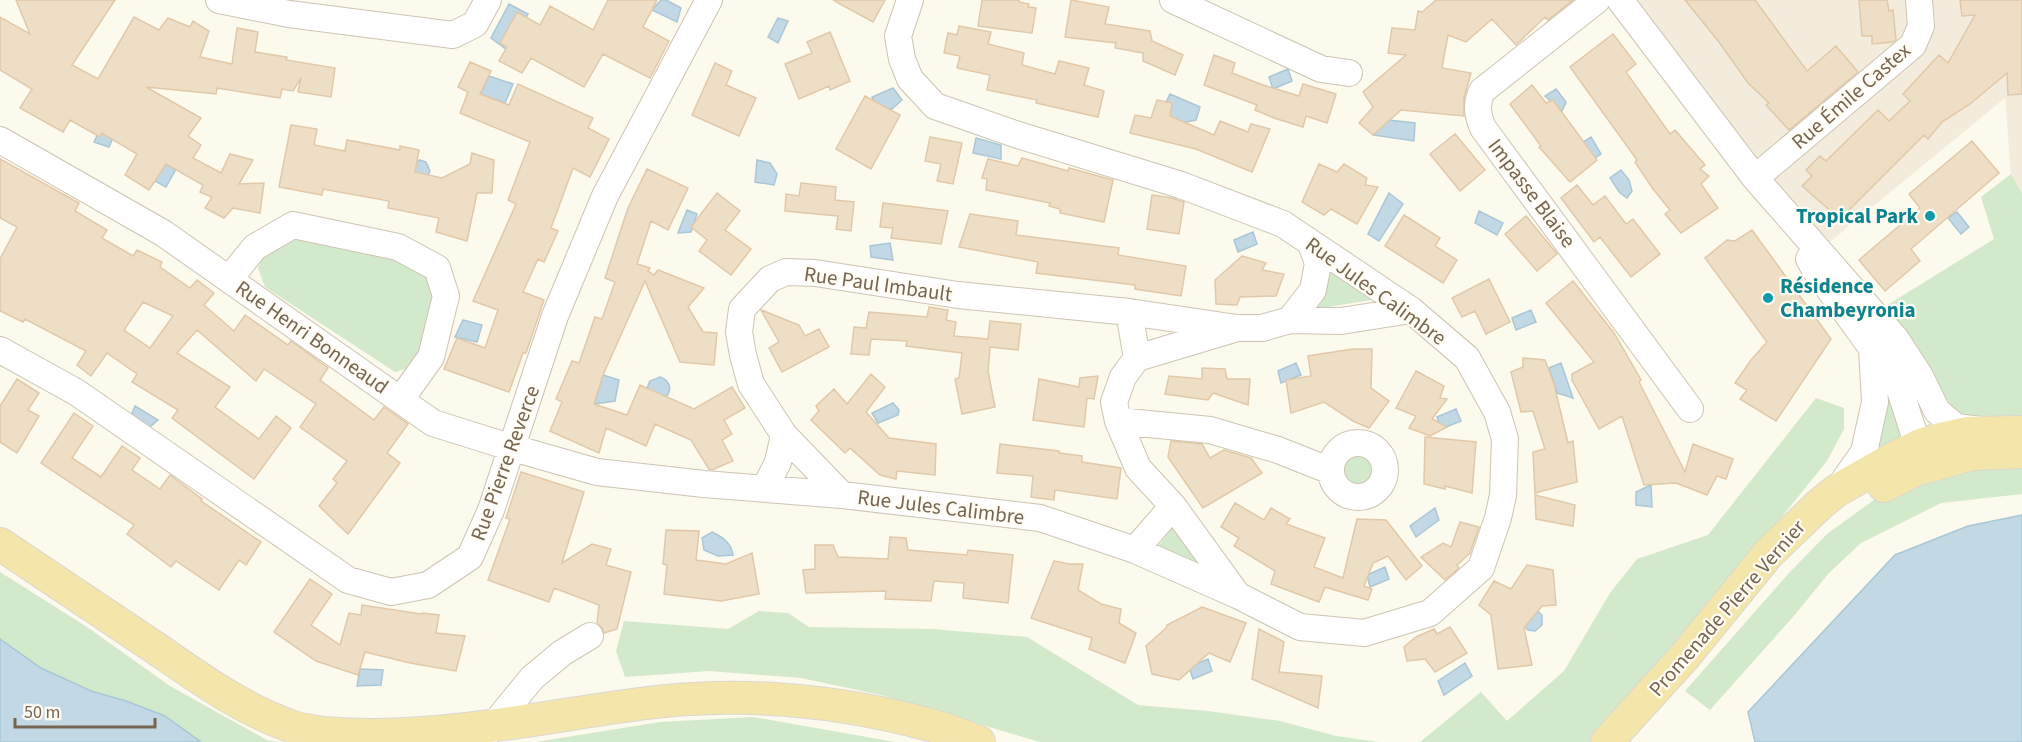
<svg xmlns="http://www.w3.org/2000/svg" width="2022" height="742" font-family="'Source Sans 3',sans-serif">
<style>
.residential{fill:#f3ecdc}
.green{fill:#d2e9cb}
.water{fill:#c2d9e5;stroke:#a9c7d6;stroke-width:1.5}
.building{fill:#efdec6;stroke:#e1c8a8;stroke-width:1.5;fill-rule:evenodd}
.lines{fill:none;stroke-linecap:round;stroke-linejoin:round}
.minor-casing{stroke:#cec4b2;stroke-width:28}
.major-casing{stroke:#dbd7d2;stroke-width:34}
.minor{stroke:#fff;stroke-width:26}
.major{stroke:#f4e6ab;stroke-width:32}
.culture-dot{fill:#0f9aa8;stroke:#fefcf3;stroke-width:2}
.labels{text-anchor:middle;stroke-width:4.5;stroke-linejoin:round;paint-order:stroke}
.street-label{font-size:21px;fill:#766550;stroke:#fefcf3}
.culture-label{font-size:21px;font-weight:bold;fill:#0d838f;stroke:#fefcf3;text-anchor:end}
</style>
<rect width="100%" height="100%" fill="#fcf9ed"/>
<!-- residential -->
<path class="residential" d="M1632 0H2022V193L2011 174 2005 98 1826 245Z"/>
<!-- green -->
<path class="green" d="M2011 174 2022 193V425L1962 422 1942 407 1881 309 1994 239 1981 197Z
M293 235 386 252 433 277 437 301 413 367 395 372 265 287 258 268 269 245Z
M1333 264 1383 298 1316 309Z
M1881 373 1907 426 1903 448 1860 469Z
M1816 398 1844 408V429L1827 461 1691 629 1592 742H1420L1481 692 1507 721 1564 671 1610 593 1637 559 1708 535Z
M1343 468a18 18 0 1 1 36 0a18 18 0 1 1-36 0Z
M2022 458V494L1941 503 1861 543 1829 573 1792 618 1710 710 1685 691 1789 573 1827 534 1878 497 1924 477Z
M1176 523 1212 571 1156 549Z
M0 572 87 627 170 686 267 740 279 742H201L165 716 126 701 91 691 41 668 0 639Z
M759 611 788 613 809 627 932 629 1027 637 1138 705 1208 711 1280 721 1336 736 1378 742H1040L881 695 801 678 709 671 625 677 616 651 624 621 728 629Z
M753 717 895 742H536L660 722Z"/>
<!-- water -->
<path class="water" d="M661 0H666L681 8 677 22 652 10Z
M509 4 528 14 507 50 491 38Z
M778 18 788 21 778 43 768 37Z
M1288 69 1292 81 1273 89 1269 77Z
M489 76 513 84 505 103 480 94Z
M893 88 902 100 892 109 878 108 872 97Z
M1556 89 1566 102 1562 111 1545 96Z
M1170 94 1200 107 1196 120 1171 125 1162 111Z
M1379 119 1415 123 1414 141 1373 135Z
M104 121 117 128 109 147 94 142Z
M1591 137 1601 154 1587 163 1577 146Z
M976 138 1001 145V159L973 153Z
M420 160 426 162 430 171 427 177 421 180 410 167 414 162Z
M757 160 770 163 777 174 774 185 755 182Z
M163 162 176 169 166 187 155 181Z
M1621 170 1629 180 1632 191 1627 198 1620 193 1610 178Z
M1389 193 1403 204 1379 241 1368 234Z
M687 210 697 214 691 232 678 233Z
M1479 211 1503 223 1497 235 1475 223Z
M1957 212 1969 227 1961 234 1948 218Z
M1253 232 1257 244 1238 252 1234 240Z
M890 243 893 260 871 257 870 246Z
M1531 310 1536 322 1516 330 1512 318Z
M463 320 482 325 477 342 455 337Z
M1296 363 1301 375 1281 383 1278 371Z
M1561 363 1573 398 1557 393 1549 368Z
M603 375 619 380 615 401 594 404Z
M660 377C671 381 673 391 664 399L647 388 650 381Z
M893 403 899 410 898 415 878 423 872 413Z
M135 406 158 420 146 430 130 418Z
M1456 409 1461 421 1441 429 1437 417Z
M1651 485 1652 507 1636 505V492Z
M1435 508 1439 520 1416 537 1410 526Z
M2022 515V742H1755L1748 712 1895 555 1968 526Z
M712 532C722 537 731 542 733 555L718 556 704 550 702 538Z
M1385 567 1389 579 1370 587 1367 575Z
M1536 610 1542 615V625L1535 631 1528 630 1523 625Z
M0 639 41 668 91 691 126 701 165 716 201 742H0Z
M1208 659 1212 671 1193 679 1189 667Z
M1465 663 1472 676 1444 695 1438 681Z
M360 669 383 670 381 685 357 686Z"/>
<!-- building -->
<path class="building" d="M16 0H115L72 65 98 79 134 17 159 30 168 18 190 27 193 21 209 31 200 57 232 64 237 28 258 32 255 52 287 57 286 60 335 68 331 97 298 92 301 78 293 91 282 89 280 98 217 88 216 94 146 87 201 118 188 136 201 145 193 158 221 173 230 154 253 160 239 184 264 183 260 213 233 208 224 218 205 208 212 197 200 192 203 185 166 164 149 190 125 175 137 154 102 133 100 137 70 120 63 132 20 108 32 89 0 70V17L30 34Z
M608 0H657L643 27 669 41 650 78 603 54 584 87 531 58 522 73 499 61 507 47 500 43 517 12 540 25 550 6 593 30Z
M833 0H885L873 22Z
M982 0H1019V2L1029 4 1028 7 1036 8 1032 33 978 26Z
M1071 0 1109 7 1105 24 1150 31 1152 41 1183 55 1175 75 1143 61V53L1115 48 1116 43 1065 37Z
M1436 0H1573L1548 20 1545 17 1516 45 1492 19 1466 42 1448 35 1442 68 1471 73 1464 98V116L1401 110 1373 135 1359 123 1373 107 1363 92 1406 55 1388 53 1392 28 1415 30 1418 11 1422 12Z
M1685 0H1755L1807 71 1836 46 1858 72 1789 130 1766 105 1769 103 1748 83 1719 42Z
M1859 0H1887L1889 11 1893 10 1896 40 1893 42 1872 44V36H1862Z
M1960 0H2022V94L2008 95 2007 73 1970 104 1942 122 1928 139 1924 135 1840 219 1802 186 1812 176 1806 170 1820 156 1826 161 1878 110 1889 121 1910 101 1903 94 1939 55 1948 63 1975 15 1962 16Z
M959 26 991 32 988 44 1024 53 1022 65 1055 74 1059 61 1089 68 1084 85 1104 91 1098 117 1036 103 1037 100 987 90 990 75 957 68 960 56 944 53 948 33 957 35Z
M830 32 850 81 830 90 829 86 799 99 785 64 812 53 807 42Z
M1613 34 1636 64 1626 72 1670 134 1675 130 1705 165 1700 169 1709 176 1701 184 1718 208 1681 233 1665 214 1670 210 1653 189 1635 162 1637 160 1570 67Z
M1214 55 1235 63 1232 73 1263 85 1299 96 1303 84 1336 94 1327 123 1306 116 1303 127 1274 118 1255 110 1257 105 1204 85Z
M470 62 491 71 480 94 509 105 518 84 593 118 588 128 609 139 590 177 573 168 551 228 558 231 544 262 538 259 523 292 544 300 526 353H523L509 392 444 369 457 338 485 348 498 310 473 301 516 204 508 200 530 142 460 113 468 92 458 87Z
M715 63 732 71 726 85 756 98 739 136 692 115Z
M1532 85 1546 103 1553 100 1597 160 1570 182 1539 147 1541 146 1510 104Z
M865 96 900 115 871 169 836 149Z
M1157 100 1172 103 1170 116 1214 135 1220 121 1248 132 1251 124 1270 129 1252 172 1196 149 1130 133 1135 115 1151 118Z
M291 125 317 129 314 145 345 151 347 140 400 150V146L419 150 415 172 442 178 470 164 472 153 494 160 492 193H477L467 241 436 232 439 218 388 208 389 201 323 189 322 195 279 187Z
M1455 134 1485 170 1460 191 1430 154Z
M930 137 962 143 953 184 937 181 941 164 925 161Z
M1972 141 1999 173 1911 249 1920 261 1885 291 1859 260 1920 208 1909 194Z
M1022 158 1068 171 1069 168 1113 180 1104 222 1060 213V209L1049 206 1050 203 986 190 987 179 982 178 988 159 1018 166Z
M0 159 79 203 75 211 107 230 102 238 133 256 137 250 162 262 160 267 190 288 197 280 214 293 204 305 234 331 245 315 288 345 291 341 328 368 320 380 374 420 384 407 408 424 387 453 400 463 348 534 319 506 337 483 333 479 347 461 300 427 316 404 264 369 256 381 197 330 177 353 230 387 215 407 259 439 276 416 291 428 254 479 172 418 178 410 132 382 137 374 107 353 91 376 77 365 86 351 25 319 23 322 0 311V259L17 227 0 218ZM143 302 173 316 150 348 124 330Z
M1319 164 1337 172 1344 164 1367 178 1365 185 1378 187 1357 224 1331 209 1324 215 1302 202Z
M647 169 688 188 668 230 651 221 637 264 650 268 648 271 654 275 658 270 704 288 688 307 703 332 717 333 714 365 680 362 645 281 603 375 594 404 627 415 640 385 694 409 732 387 745 408 724 420 732 434 722 440 733 461 712 470 709 469 691 440 655 424 646 446 606 428 599 453 550 431 562 402 556 399 572 361 579 363 595 317 602 319 615 282 605 278 628 208Z
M801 183 836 187 835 200 854 202 851 231 836 229 838 216 785 211 786 194 799 196Z
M1577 185 1593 205 1605 196 1626 224 1633 219 1660 254 1631 277 1600 237 1594 242 1561 198Z
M717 193 740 211 725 230 751 249 731 275 699 251 707 240 691 227Z
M1152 195 1172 198 1184 202 1179 234 1147 229Z
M883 203 948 211 941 244 891 238 893 228 880 227Z
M970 214 1018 221 1016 235 1119 248 1118 255 1186 266 1181 296 1135 289V285L1036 273 1038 262 959 247Z
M1404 215 1440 238 1435 246 1457 260 1443 283 1385 246Z
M1526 216 1557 254 1537 271 1505 234Z
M1752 230 1831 339 1776 421 1740 399 1747 390 1735 383 1751 360 1767 342 1705 258 1727 240 1735 241Z
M1242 256 1266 263 1262 270 1284 274 1276 296 1240 297 1237 305 1216 304 1215 280Z
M1489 279 1510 322 1486 334 1475 311 1462 317 1452 298Z
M1573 281 1614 333 1641 380 1639 382 1685 472 1693 444 1733 459 1726 479 1717 476 1707 495 1676 483 1644 485 1622 416 1599 429 1572 380V374L1594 362 1546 303Z
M929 307 948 310 946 320 956 322 954 336 988 339 990 321 1021 324 1018 350 990 347 988 371 995 407 962 414 955 379 959 378 962 353 906 346 907 341 871 339 869 355 851 354 854 327 866 328 869 312 927 317Z
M761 310 799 325 805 336 819 329 829 347 782 372 769 348 779 342Z
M1353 349H1372L1371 388 1389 401 1369 428 1353 421 1324 402 1291 413 1286 380 1311 376 1308 356Z
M1523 358 1545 360 1554 384 1568 443 1573 441 1577 482 1535 493 1533 452 1545 449 1533 411 1521 412 1511 372 1523 367Z
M1202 368 1225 369 1227 379H1250L1248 405 1213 393 1208 400 1165 394 1169 376 1202 379Z
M1416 371 1444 386 1440 398 1447 399 1432 419 1447 427 1430 436 1409 428 1416 416 1396 408Z
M871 374 885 387 866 412 889 438 936 444 935 475 897 471 896 479 880 475 850 448 845 453 811 420 819 411 816 406 834 389 847 404Z
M1098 376 1094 399 1087 398 1084 427 1033 420 1039 379 1079 387 1080 378Z
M17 379 39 393 28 410 39 416 17 453 0 442V406Z
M74 413 93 426 72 458 101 477 122 446 140 458 132 470 160 489 170 475 202 499 201 501 261 542 246 565 239 560 219 590 176 561 171 567 127 534 134 525 41 463Z
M1425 437 1476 442 1472 493 1445 486V489L1424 484Z
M1171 441 1202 444 1210 458 1224 450 1251 458 1262 473 1203 508 1168 457Z
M1000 444 1059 451V453L1082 456V462L1121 468 1117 499 1055 490 1054 500 1031 497 1033 476 997 473Z
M521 472 584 492 562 563 592 544 611 549 606 565 631 572 617 629 604 633 602 628 597 623 599 605 554 588 549 602 488 580 510 519 506 518Z
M1535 495 1575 505 1573 526 1536 519Z
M1235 503 1264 520 1271 508 1290 519 1286 524 1325 538 1314 567 1343 578 1357 519 1386 520 1422 566 1406 580 1388 556 1373 563 1364 586 1372 589 1368 600 1325 587 1319 602 1271 584 1275 571 1234 546 1239 538 1221 527Z
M1460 522 1479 527 1470 553 1457 565 1459 568 1445 580 1421 557 1443 543 1451 547Z
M666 530 699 531 696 560 726 564 752 553 759 594 721 601 664 594 667 565 663 564Z
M890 537 906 538 908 550 967 555 968 550 1013 555 1008 603 963 598 964 583 934 581 931 601 885 599 886 591 806 593 803 570 815 569V545H833L838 557 888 559Z
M1054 561 1069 564H1083L1078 590 1101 604 1121 609 1119 623 1136 633 1125 663 1089 649 1092 638 1031 618Z
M1527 565 1553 570 1556 605 1542 606 1524 628 1532 665 1498 669 1491 615 1479 605 1494 581 1511 589Z
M310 579 332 594 311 625 340 645 349 613 361 615 362 605 421 614 422 613 439 615 436 633 465 636 456 671 410 663 365 652 358 675 316 661 274 632Z
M1202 607 1246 623 1230 662 1209 653 1179 680 1152 674 1146 646 1166 628 1167 625Z
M1450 627 1467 653 1435 672 1425 659 1407 661 1404 647 1416 637 1434 629 1437 634Z
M1259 629 1284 642 1279 672 1322 676 1318 708 1252 679Z"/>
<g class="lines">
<defs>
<path id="minor" d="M219 0 289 14 453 35 475 24 488 0
M1173 0 1321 69 1349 73
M1597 0 1482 91C1476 104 1477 114 1483 128L1690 409
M1620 0 1755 178 1896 339 1920 376 1937 411 1956 427 1980 430
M0 140 163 233 433 423 513 448 597 472 704 484 842 495 1040 518 1135 550 1237 595 1300 627 1364 633 1430 613 1481 568 1498 518 1503 495 1505 439 1497 412 1467 358 1411 310 1283 224 1181 185 1018 135 935 106 910 79 902 59 898 36 910 0
M1755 178 1913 45 1921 26 1919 0
M1809 259 1816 271 1898 384 1918 446 1935 452
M229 279 255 247 293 225 398 247 437 268 446 296 431 357 401 399
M1129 312 1137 358
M1290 320 1313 290 1318 263 1311 244
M0 350 76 392 348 580 391 592 428 585 470 557 491 510 555 316 605 196 709 0
M1118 421 1210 430 1278 450 1331 471
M1331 470a27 27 0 1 1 54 0a27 27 0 1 1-54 0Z
M765 488 778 462 784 435
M1838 489 1864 452 1875 402 1872 349
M842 495 784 435 751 384 743 355 739 332 742 309 770 279 786 272 815 273 958 295 1129 312 1237 328
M1173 506 1236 593
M1135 550 1173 506 1138 468 1118 421 1114 402 1123 377 1137 358 1237 328H1262L1290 320 1341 321 1411 310
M487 733 532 678 562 653 590 636"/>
<path id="major" d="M1884 486 1915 470 1972 454 2022 452
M0 544C52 579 104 614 157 649 199 678 243 710 293 727 302 730 313 731 323 733 430 742 534 718 639 704 735 690 841 700 934 726 949 730 964 736 979 742
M1607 742 1685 656 1768 554 1820 504 1836 491 1894 458 1918 446 1936 440 1967 433 2022 432"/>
</defs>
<!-- minor casing -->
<use href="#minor" class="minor-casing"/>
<!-- major casing -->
<use href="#major" class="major-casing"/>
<!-- minor -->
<use href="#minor" class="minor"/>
<!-- major -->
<use href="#major" class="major"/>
</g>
<!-- markers -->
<g class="culture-dot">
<circle cx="1930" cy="216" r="6"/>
<circle cx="1768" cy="298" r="6"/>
</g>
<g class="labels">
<!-- street labels -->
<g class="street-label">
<text transform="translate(1851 96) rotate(-41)" y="7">Rue Émile Castex</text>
<text transform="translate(1532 193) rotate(53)" y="7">Impasse Blaise</text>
<text transform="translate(878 284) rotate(8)" y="7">Rue Paul Imbault</text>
<text transform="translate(1376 291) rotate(36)" y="7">Rue Jules Calimbre</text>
<text transform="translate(312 337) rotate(35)" y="7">Rue Henri Bonneaud</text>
<text transform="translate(505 463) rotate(-70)" y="7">Rue Pierre Reverce</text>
<text transform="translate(941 507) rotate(7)" y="7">Rue Jules Calimbre</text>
<text transform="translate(1727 608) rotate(-49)" y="7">Promenade Pierre Vernier</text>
</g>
<!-- culture labels -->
<g class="culture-label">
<text x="1918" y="223">Tropical Park</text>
<text x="1780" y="293" text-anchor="start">Résidence<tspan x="1780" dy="24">Chambeyronia</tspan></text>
</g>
</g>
<!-- scale -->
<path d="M15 718v9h140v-9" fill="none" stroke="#766550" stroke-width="3"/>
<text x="24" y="718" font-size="18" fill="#766550" stroke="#fefcf3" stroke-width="4.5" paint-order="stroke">50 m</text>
</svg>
